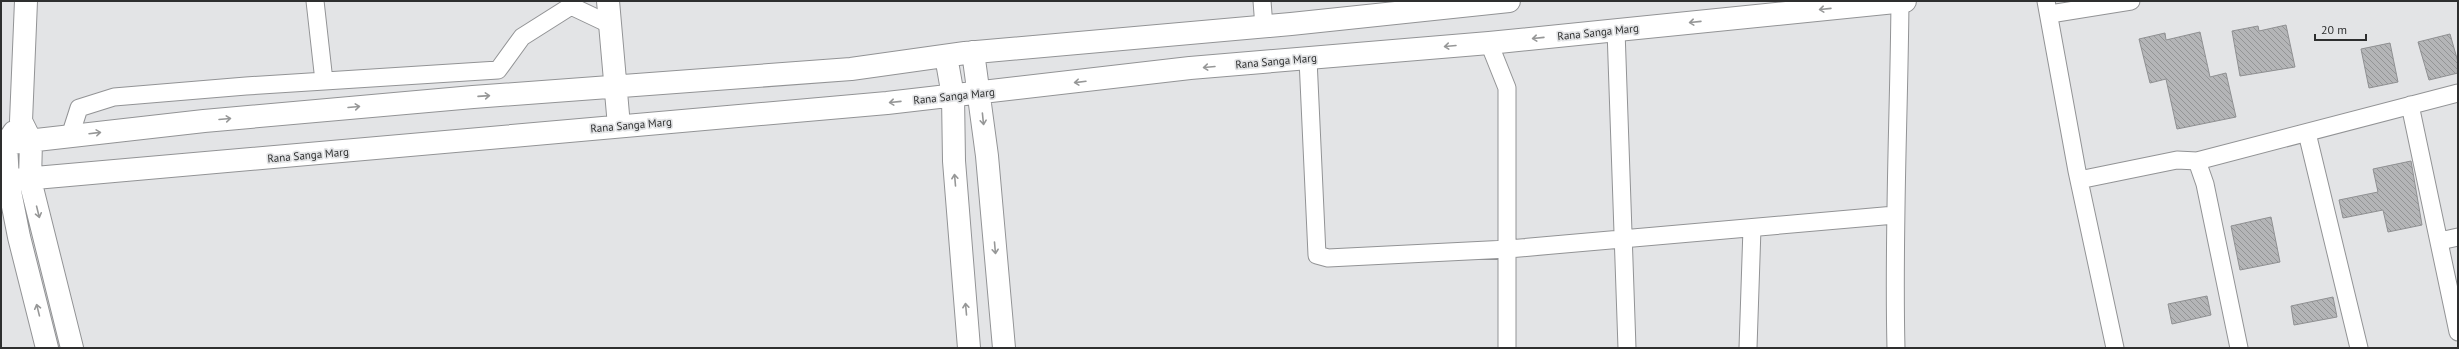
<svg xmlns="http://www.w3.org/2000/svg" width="2459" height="349" font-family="'PT Sans',sans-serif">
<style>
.building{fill:url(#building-back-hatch);stroke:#8f9092}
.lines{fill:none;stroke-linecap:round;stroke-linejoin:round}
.street-casing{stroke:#929395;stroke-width:19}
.secondary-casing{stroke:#929395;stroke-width:24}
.street{stroke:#fff;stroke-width:17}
.secondary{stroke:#fff;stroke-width:22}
.oneway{stroke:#969797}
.labels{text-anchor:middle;stroke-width:3.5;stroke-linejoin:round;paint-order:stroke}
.street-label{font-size:11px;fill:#2e2f2f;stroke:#e3e4e6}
</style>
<defs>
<pattern id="building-back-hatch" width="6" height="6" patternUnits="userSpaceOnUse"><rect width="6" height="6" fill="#b4b5b7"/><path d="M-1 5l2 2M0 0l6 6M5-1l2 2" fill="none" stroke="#939495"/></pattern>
</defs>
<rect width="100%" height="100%" fill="#e3e4e6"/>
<!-- building -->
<path class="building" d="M2286 25 2295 67 2240 76 2232 31 2258 26 2259 31Z
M2200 32 2210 77 2226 73 2236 117 2177 129 2166 79 2150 83 2139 39 2165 33 2166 40Z
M2450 34 2458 62V73L2429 80 2418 42Z
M2390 43 2398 82 2369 88 2361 49Z
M2411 161 2422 225 2388 232 2383 210 2343 218 2339 200 2378 192 2373 169Z
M2271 217 2280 262 2240 270 2231 226Z
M2207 296 2211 315 2172 324 2168 304Z
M2333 297 2337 317 2294 325 2291 306Z"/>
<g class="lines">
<defs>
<path id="street" d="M315 1 324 81
M1262 1 1264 27
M2046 1 2077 171 2115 348
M2050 14 2131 1
M1616 30 1627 348
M1489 43 1507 88V348
M1308 59 1317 255 1328 258 1508 249 1895 215
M2410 105 2458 332
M2307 133 2359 348
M70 136 79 108 114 97 246 86 498 70 522 37 571 6 609 24
M2197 161 2458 93
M2079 180 2177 160 2197 161 2205 184 2239 348
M2440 241 2458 237
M1748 348 1752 228
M1896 348C1893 232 1899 117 1900 1"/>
<path id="secondary" d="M26 1 21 121 31 141 30 180 72 348
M608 1 619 126
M973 52 987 156 1004 348
M946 56 953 96 954 161 969 348
M14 132 6 144 8 181 19 237 47 348
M1 144 204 121 473 97 851 69 965 53 1291 24 1509 1
M1 181 887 103 1190 68 1489 43 1905 1"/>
</defs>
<!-- street casing -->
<use href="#street" class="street-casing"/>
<!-- secondary casing -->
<use href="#secondary" class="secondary-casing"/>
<!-- street -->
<use href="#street" class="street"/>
<!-- secondary -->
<use href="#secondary" class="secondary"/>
</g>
<!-- one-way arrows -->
<defs><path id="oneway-shaft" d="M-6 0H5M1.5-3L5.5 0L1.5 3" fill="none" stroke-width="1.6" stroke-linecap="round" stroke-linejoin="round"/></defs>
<g class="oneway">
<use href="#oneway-shaft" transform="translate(1825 9) rotate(174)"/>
<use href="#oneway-shaft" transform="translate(1695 22) rotate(174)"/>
<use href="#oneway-shaft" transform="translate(1538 38) rotate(174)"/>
<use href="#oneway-shaft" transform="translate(1450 46) rotate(175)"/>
<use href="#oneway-shaft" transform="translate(1209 67) rotate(175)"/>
<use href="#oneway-shaft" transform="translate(1080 82) rotate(173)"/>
<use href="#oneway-shaft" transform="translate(484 96) rotate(-4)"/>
<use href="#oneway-shaft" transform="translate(895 102) rotate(174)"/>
<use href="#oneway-shaft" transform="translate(354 107) rotate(-5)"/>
<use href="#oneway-shaft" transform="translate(225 119) rotate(-5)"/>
<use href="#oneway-shaft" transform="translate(983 119) rotate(84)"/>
<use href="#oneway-shaft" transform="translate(95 133) rotate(-7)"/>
<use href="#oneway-shaft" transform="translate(955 180) rotate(-95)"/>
<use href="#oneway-shaft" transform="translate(38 212) rotate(76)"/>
<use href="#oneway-shaft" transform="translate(995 248) rotate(85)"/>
<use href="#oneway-shaft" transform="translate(966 309) rotate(-95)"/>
<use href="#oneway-shaft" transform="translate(38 310) rotate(-104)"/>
</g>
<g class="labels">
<!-- street labels -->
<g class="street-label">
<text transform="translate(1598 32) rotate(-6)" y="4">Rana Sanga Marg</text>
<text transform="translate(1276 61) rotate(-5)" y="4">Rana Sanga Marg</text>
<text transform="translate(954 96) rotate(-6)" y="4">Rana Sanga Marg</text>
<text transform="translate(631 125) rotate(-5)" y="4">Rana Sanga Marg</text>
<text transform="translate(308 155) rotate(-5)" y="4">Rana Sanga Marg</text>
</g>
</g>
<!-- border -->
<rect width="2459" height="349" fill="none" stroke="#2e2f2f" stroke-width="4"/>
<!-- scale -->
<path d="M2315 34v6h51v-6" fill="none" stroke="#2e2f2f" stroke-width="2"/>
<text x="2321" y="34" font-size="12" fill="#2e2f2f" stroke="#e3e4e6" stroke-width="3" paint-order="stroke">20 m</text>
</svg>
